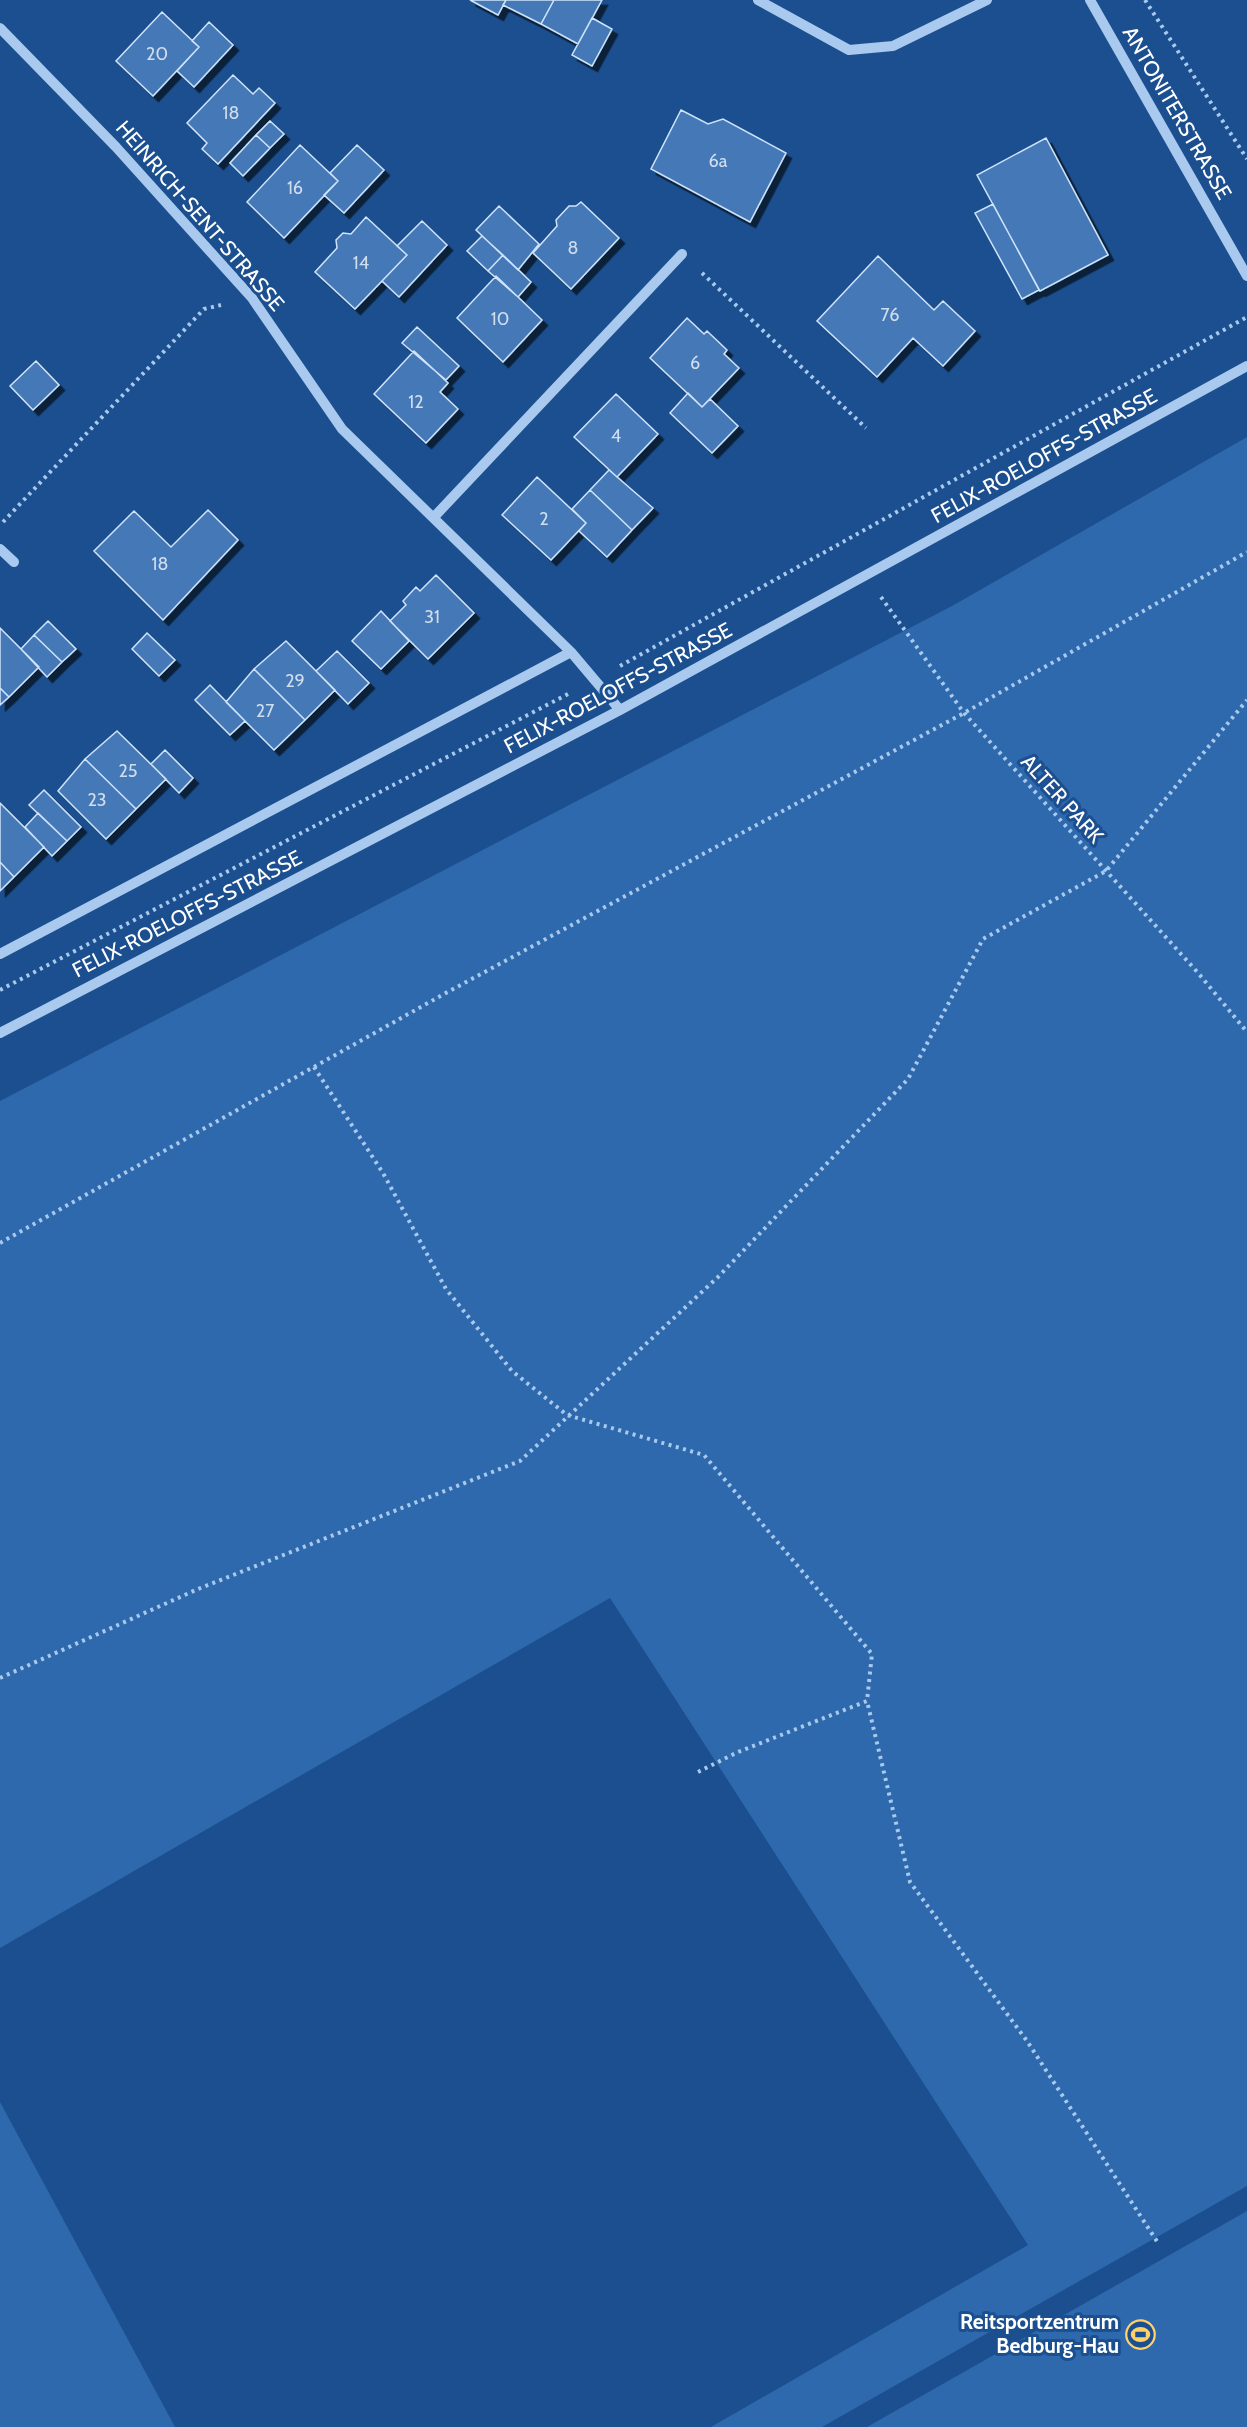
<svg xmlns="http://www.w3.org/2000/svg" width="1247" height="2427" font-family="Cabin,sans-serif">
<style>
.green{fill:#2e69ad}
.building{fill:#4478b7;stroke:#cfe3fa;stroke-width:1.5;filter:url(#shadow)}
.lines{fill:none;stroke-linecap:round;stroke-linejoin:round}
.path{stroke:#a9c9ee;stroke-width:4;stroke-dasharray:3 4.5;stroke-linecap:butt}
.minor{stroke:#a9c9ee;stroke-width:10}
.labels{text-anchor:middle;stroke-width:6;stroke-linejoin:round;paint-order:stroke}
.number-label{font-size:18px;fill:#d0dded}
.street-label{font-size:21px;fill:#fff;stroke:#1b4f8f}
.poi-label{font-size:21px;font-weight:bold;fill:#fff;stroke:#1b4f8f;text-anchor:end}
</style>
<defs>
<filter id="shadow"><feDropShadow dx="5.5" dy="5.5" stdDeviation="0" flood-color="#0009"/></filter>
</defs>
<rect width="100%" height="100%" fill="#1b4f8f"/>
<!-- green -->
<path class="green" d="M1247 437V2186L822 2427H711L1028 2245 610 1598 0 1948V1101L952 606Z
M0 2102 175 2427H0Z
M1247 2211V2427H867Z"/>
<!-- building -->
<path class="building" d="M470 0H506L498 15Z
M506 0H554L541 24 503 5Z
M554 0H602L578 44 541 24Z
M162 12 199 47 153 96 116 61Z
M592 18 612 29 592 66 572 55Z
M209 22 233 45 194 87 177 71 199 47 192 41Z
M233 75 253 94 259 88 275 103 218 164 202 149 207 143 187 123Z
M681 110 708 124 723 119 786 153 750 222 651 169Z
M270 121 284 134 270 148 256 135Z
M256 135 270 148 243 176 230 163Z
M1046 138 1108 255 1040 291 977 175Z
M300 145 338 181 284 238 247 202Z
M357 145 384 170 344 213 324 195 338 181 330 173Z
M581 202 619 238 571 289 533 253 557 226 556 220 569 206H576Z
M993 204 1039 290 1022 299 975 213Z
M499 206 539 244 518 270 476 230Z
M366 217 407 255 355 309 315 272 337 248 336 240 343 233 351 234Z
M422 221 447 245 399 297 382 281 407 255 397 246Z
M482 236 503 255 488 271 467 251Z
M503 255 531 282 518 297 488 271Z
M878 256 934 310 943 301 975 331 943 366 913 338 877 377 817 321Z
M496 276 542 320 503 362 457 318Z
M687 318 704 334 707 331 727 350 724 354 739 368 702 407 650 358Z
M417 327 459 366 446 380 402 343Z
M414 351 448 383 440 392 458 409 426 443 374 394Z
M36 361 59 385 33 410 10 386Z
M688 393 702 407 710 399 738 426 712 453 670 413Z
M616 394 658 434 617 477 574 437Z
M609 470 653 508 632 530 590 490Z
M537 477 586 523 551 560 502 515Z
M590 490 632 530 607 557 579 531 586 523 572 509Z
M208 510 238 540 163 620 94 551 134 511 171 547Z
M436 575 474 613 428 659 390 621 406 605 403 601 416 587 420 591Z
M381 611 409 641 381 669 352 641Z
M48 621 76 649 62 662 34 635Z
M0 628 39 667 9 697 0 688Z
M147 633 175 660 159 676 132 649Z
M34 635 62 662 47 677 21 649Z
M286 641 335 690 305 720 254 669Z
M337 651 369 683 348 704 316 671Z
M254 669 305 720 274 750 226 702Z
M210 685 245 721 230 735 195 700Z
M0 688 9 697 0 705Z
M117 731 166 779 136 809 85 759Z
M165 750 193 778 179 793 151 764Z
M85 759 136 809 106 839 58 791Z
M44 790 81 827 67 841 29 805Z
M0 803 44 847 14 877 0 862Z
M38 813 67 841 52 856 25 827Z
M0 862 14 877 0 891Z"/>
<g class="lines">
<!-- path -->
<path class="path" d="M1145 0 1247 159
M702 273 866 428
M3 522 204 309 221 305
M881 597 964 713 1199 974 1247 1032
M620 666 1247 317
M0 990 568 694
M314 1067 383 1173 446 1289 512 1371 567 1415 704 1455 872 1654 867 1701
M0 1243 444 994 964 713 1247 552
M0 1678 198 1589 520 1461 718 1277 908 1079 983 939 1106 871 1247 700
M698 1772 738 1752 867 1701 910 1882 1027 2041 1158 2243"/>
<!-- minor -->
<path class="minor" d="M758 0 849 50 893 46 987 0
M1090 0 1247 276
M0 28 116 147 252 298 342 429 571 652 620 710
M434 517 682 254
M0 549 14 562
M0 954 571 652
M0 1033 620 710 1247 366"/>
</g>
<!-- icons -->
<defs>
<symbol id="stadium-ring" viewBox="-11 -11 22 22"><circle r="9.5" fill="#1b4f8f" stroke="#ffd166" stroke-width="1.5"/><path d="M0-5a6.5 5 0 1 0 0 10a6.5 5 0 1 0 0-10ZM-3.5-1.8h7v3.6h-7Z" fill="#ffd166"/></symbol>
</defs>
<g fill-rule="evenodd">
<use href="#stadium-ring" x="1124" y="2318" width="33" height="33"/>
</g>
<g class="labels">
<!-- number labels -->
<g class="number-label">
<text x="157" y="60">20</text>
<text x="231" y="119">18</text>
<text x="718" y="167">6a</text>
<text x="295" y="194">16</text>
<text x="573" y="254">8</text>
<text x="361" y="269">14</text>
<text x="890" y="321">76</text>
<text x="500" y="325">10</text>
<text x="695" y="369">6</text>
<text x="416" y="408">12</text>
<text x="616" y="442">4</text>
<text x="544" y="525">2</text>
<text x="160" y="570">18</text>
<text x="432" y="623">31</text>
<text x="295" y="687">29</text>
<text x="265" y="717">27</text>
<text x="128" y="777">25</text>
<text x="97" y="806">23</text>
</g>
<!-- street labels -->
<g class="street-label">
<text transform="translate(1177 113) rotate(60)" y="7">ANTONITERSTRASSE</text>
<text transform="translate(200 216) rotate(49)" y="7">HEINRICH-SENT-STRASSE</text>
<text transform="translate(1044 456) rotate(-29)" y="7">FELIX-ROELOFFS-STRASSE</text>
<text transform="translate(618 688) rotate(-28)" y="7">FELIX-ROELOFFS-STRASSE</text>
<text transform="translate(1062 799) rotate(48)" y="7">ALTER PARK</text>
<text transform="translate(187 914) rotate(-27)" y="7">FELIX-ROELOFFS-STRASSE</text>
</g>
<!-- poi labels -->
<g class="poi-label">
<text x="1119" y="2329">Reitsportzentrum<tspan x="1119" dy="24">Bedburg-Hau</tspan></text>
</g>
</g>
</svg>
